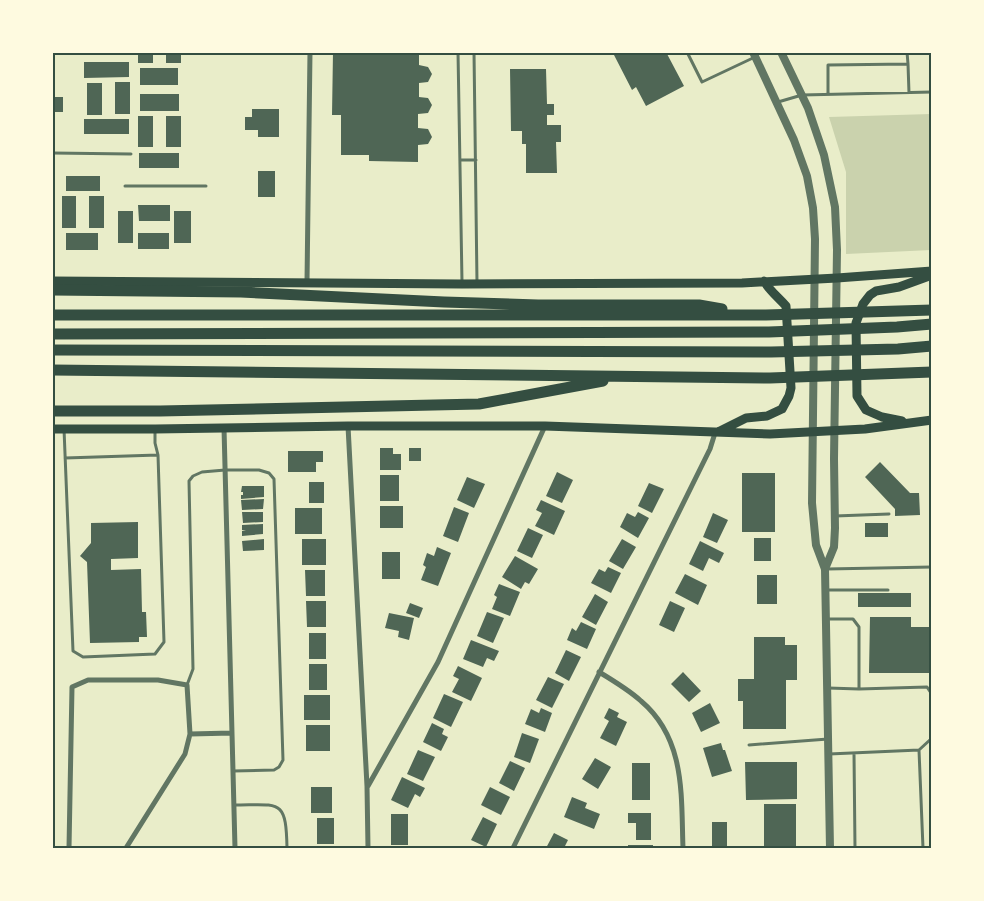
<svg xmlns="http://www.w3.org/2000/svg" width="984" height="901" font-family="'Titillium Web',sans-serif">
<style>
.green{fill:#cad2ad}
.building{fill:#4f6655}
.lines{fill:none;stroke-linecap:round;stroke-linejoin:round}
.service{stroke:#617663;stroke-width:3}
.minor{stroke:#617663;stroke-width:5}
.tertiary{stroke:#617663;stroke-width:8}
.secondary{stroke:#344e41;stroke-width:9}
.motorway{stroke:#344e41;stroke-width:11}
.neatline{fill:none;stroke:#344e41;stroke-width:2}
</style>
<rect width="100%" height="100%" fill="#e9edc9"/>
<!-- green -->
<path class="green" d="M931 114V250L846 254V172L829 117Z"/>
<!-- building -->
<path class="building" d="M76 52H108V54H76Z
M138 52H153V63H138Z
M166 52H181V63H166Z
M333 52H419V65L428 67 432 74 428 82 419 83V97L428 98 432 105 428 113 418 114V128L428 129 432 137 428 144 418 145V162L369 161V155H341V115H332Z
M618 52H666L684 86 646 106 636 87 632 90 614 55Z
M84 62H129V77L84 78Z
M140 68H178V85H140Z
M510 69H546L547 104H554V115H547V125H561V142H556L557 173H526V144H522V131H511Z
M115 82H130V114H115Z
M87 83H102V115H87Z
M140 94H179V111H140Z
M52 97H63V112H52Z
M252 109H279V137H258V130H245V117H252Z
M138 116H153V147H138Z
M166 116H181V147H166Z
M84 119H129V134H84Z
M139 153H179V168H139Z
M258 171H275V197H258Z
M66 176H100V191H66Z
M62 196H76V228H62Z
M89 196H104V228H89Z
M138 205H170V221H139Z
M118 211H133V243H118Z
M174 211H191V243H174Z
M66 233H98V250H66Z
M138 233H169V249H138Z
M380 448H393V454H401V470H380Z
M409 448H421V461H409Z
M288 451H323V462H316V472H288Z
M880 462 910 493H919L920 515 895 516V509L865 477Z
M557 472 573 480 562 503 546 496Z
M742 473H775V532H742Z
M380 475H399V501H380Z
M467 477 485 484 474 508 457 500Z
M309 482H324V503H309Z
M649 483 664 489 652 513 638 506Z
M242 486H264V497L241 499V495H243V492H241Z
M264 499 263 509 242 510 241 500Z
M541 500 565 511 554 535 535 526 542 513 536 510Z
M380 506H403V528H380Z
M454 507 469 513 458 542 443 536Z
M295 508H322V534H295Z
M242 512H263V522L243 523Z
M638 512 649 518 638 538 620 527 627 513 635 517Z
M713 513 728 520 717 543 703 537Z
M138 522V558L111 559V570L141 569 142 612H146L147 637H139V642L90 643 87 562 80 556 91 543V523Z
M865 523H888V537H865Z
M263 524V534L242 536V531H246L242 530V525Z
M528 528 543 535 532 558 517 551Z
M754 538H771V561H754Z
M264 539V550L243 551 242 541Z
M302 539H326V565H302Z
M622 539 636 547 623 569 609 561Z
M700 541 724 553 719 563 709 558 703 571 689 564Z
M437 547 451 553 438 586 421 580 426 567 423 565 427 553 434 556Z
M382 552H400V579H382Z
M515 556 538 569 529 584 525 582 521 589 502 577Z
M608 567 621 573 611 593 591 583 599 569 605 572Z
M305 570H325V596H306Z
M685 574 707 585 698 605 675 593Z
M757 575H777V604H757Z
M499 584 520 592 510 616 492 609 497 597 494 595Z
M858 593H911V607H858Z
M595 594 608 602 596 625 582 617Z
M306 601H326V627H307Z
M670 601 685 608 674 632 659 625Z
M410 603 423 608 419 618 406 613Z
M487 612 504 618 493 643 477 636Z
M389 613 414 618 409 640 398 637 399 631 385 628Z
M870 617H911V627H932V673H869Z
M581 622 596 629 587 649 567 640 572 628 576 631Z
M309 633H326V659H309Z
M754 637H785V645H797V680H786V729H743V701H738V679H754Z
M471 640 499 651 494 661 487 658 483 667 463 659Z
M566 650 581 657 569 681 555 673Z
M309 664H327V690H309Z
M458 666 482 678 471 701 452 692 459 679 453 676Z
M683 672 701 691 689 702 671 684Z
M548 677 564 684 552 708 536 700Z
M444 694 463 702 451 727 433 718Z
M304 695H330V720H304Z
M710 703 720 723 701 732 692 713Z
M541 708 552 713 545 732 525 724 531 709 539 713Z
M609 708 619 713 617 717 627 722 616 746 600 738 609 721 604 718Z
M432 723 444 729 442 734 448 737 441 751 423 742Z
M306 725H330V751H306Z
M522 733 539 739 530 763 514 757Z
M721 743 723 750H725L732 771 712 777 703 748Z
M418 750 435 757 423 781 407 774Z
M595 758 611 767 598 789 582 779Z
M510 761 525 768 514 791 499 783Z
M745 762H797V799L746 800Z
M632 763H650V800H632Z
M402 777 425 788 420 797 415 794 408 808 391 800Z
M311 787H332V813H311Z
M490 787 510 797 501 815 481 805Z
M572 797 587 803 585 808 600 814 594 829 564 817Z
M764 804H796V846H764Z
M628 813H651V840H636V823H628Z
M391 814H408V845H391Z
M483 817 497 824 486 847 471 840Z
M317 818H334V844H317Z
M712 822H727V848H712Z
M554 833 568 840 564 848H546Z
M628 845H653V848H628Z"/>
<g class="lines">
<!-- service -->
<path class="service" d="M458 52 462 282
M474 52 477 283
M687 52 702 82 755 57
M907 52 908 64
M828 94V65L908 64 909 93
M778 102 802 95 932 92
M52 153 131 154
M460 160H476
M125 186H206
M64 429 73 651 83 657 155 654 164 642 158 455 155 443V429
M65 458 158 455
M835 516 889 514
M827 569 932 567
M826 590H888
M826 619H853L859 627V689L828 688
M187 685 193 669 189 481 193 476 202 472 225 470H259L269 473 274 479 283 760 279 767 274 770 233 771
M859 689 927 687 931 693 932 709
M749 745 828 739
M919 750 932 738
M854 753 855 848
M829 754 919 750 923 848
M234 805C280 805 286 798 287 848"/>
<!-- minor -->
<path class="minor" d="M307 282 310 52
M348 426 367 786 368 848
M224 428 235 848
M599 672C614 681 629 690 641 701 686 739 681 796 683 848
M190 734 232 733
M368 786 438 662 545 426
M69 848 72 687 88 680H158L187 685 190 734 185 754 126 848
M513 848 710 449 715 433"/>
<!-- tertiary -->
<path class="tertiary" d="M753 52 794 140 807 176 813 208 815 239 812 503 816 545 825 569 830 848
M781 52 808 108 824 155 835 207 837 250 834 459 835 528 834 547 825 569"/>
<!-- secondary -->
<path class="secondary" d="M52 281 462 284 742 283 837 278 932 271
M902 421 882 417 866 410 857 396 856 323 863 304 870 295 876 291 899 287 932 275
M52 429H155L348 426H545L770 434 865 429 932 420
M718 432 746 418 767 416 782 409 789 396 791 388 786 306C778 297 770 291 764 281"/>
<!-- motorway -->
<path class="motorway" d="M52 290 241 292 444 302 538 305H699L722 309
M52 315H766L932 310
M52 334 769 332 897 327 932 324
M52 350 771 352 898 349 932 346
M52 370 770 378 932 372
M52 411H160L479 404 603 381"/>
</g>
<!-- border -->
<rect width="984" height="901" fill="none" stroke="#fefae0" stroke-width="108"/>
<rect x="54" y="54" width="876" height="793" class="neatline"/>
</svg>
